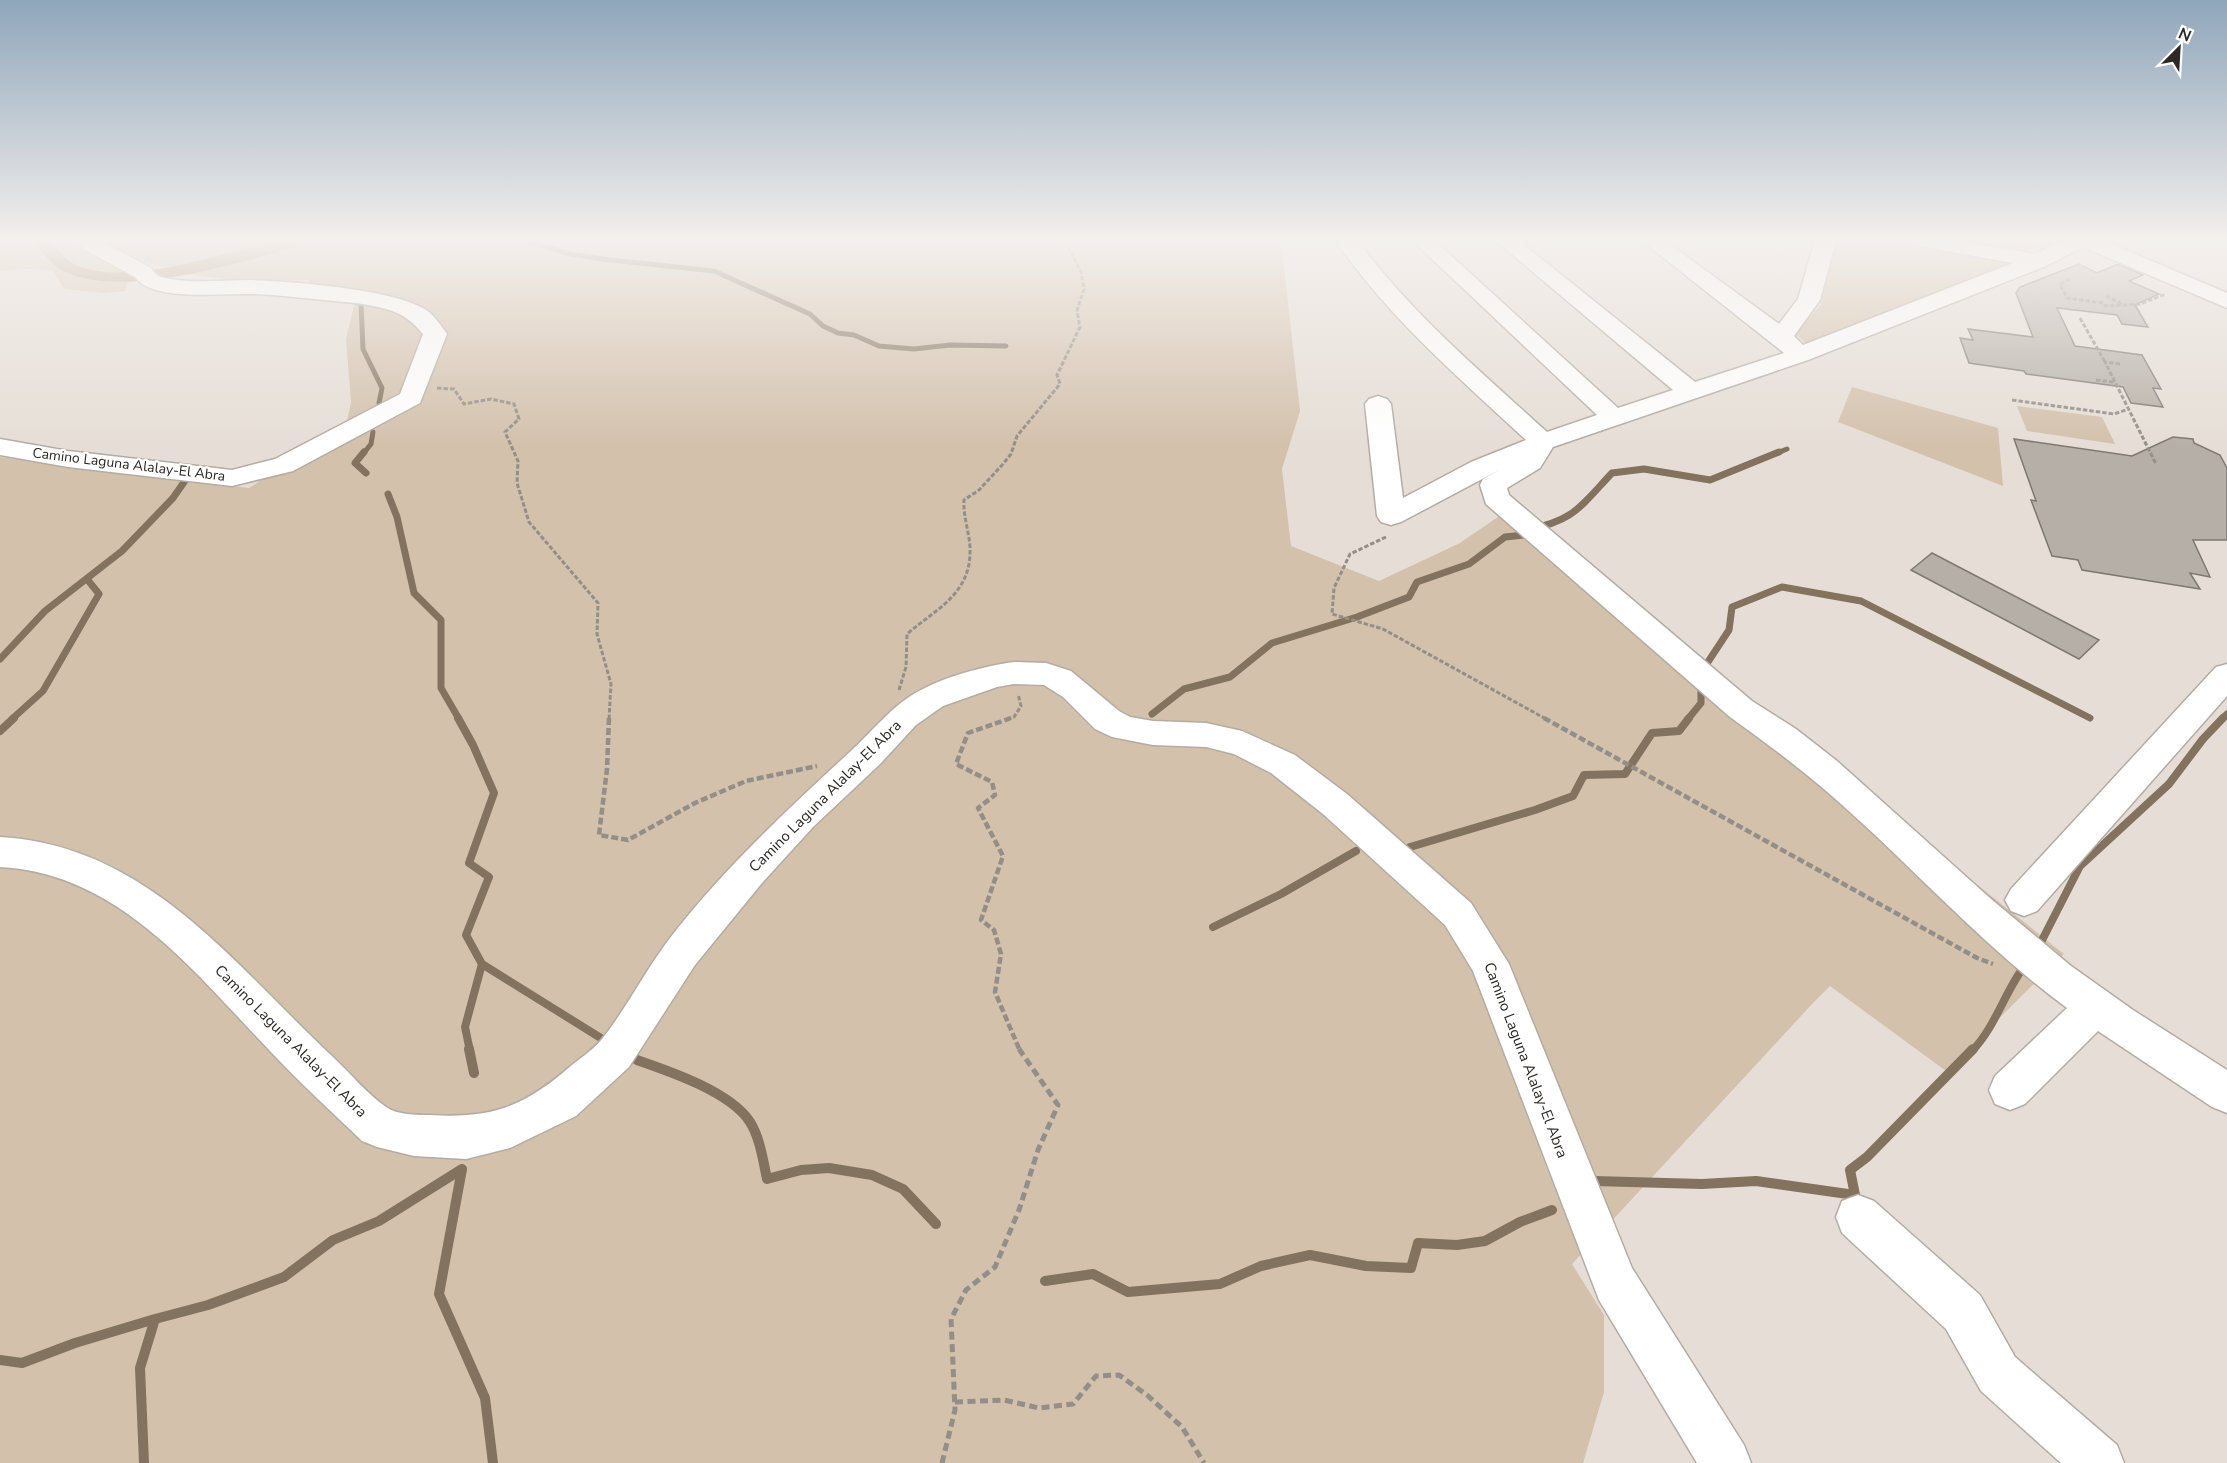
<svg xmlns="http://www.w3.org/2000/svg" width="2227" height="1463" font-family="'Nunito Sans',sans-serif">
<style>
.green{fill:#d3c1ac}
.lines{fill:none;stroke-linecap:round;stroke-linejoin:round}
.stream-far3{stroke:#83725e;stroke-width:5}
.stream-far2{stroke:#83725e;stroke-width:7}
.stream-far1{stroke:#83725e;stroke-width:8}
.stream{stroke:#83725e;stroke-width:10}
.canal{fill:#a99277;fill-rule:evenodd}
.building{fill:#b6afa7;stroke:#7e7871;stroke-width:1.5}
.minor-casing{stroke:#b3aca4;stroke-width:3}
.path-far2{stroke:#948e88;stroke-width:3;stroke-dasharray:4.5 2;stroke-linecap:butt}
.path-far1{stroke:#948e88;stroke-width:4.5;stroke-dasharray:7 3;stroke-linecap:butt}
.path{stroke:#948e88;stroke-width:5;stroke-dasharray:8 4.5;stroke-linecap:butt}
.minor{fill:#fff;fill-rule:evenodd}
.labels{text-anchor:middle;stroke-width:4.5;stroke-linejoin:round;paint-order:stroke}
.far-street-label{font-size:14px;fill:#2b2825;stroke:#fff}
.street-label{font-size:15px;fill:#2b2825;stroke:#fff}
</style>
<rect width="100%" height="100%" fill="#e6ded6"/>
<!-- green -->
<path class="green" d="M0 240H74L82 250 131 272 125 291 104 293 64 289 53 271 31 269 0 271Z
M105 240H1278L1282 249 1300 411 1282 469 1291 546 1379 581 1460 543 1508 510 2064 954 1946 1071 1830 986 1813 1003 1572 1264 1604 1315V1392L1583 1463H0V457L249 488 346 426 351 402 346 339 355 302 353 289 308 286 309 280 240 281 188 274 127 257Z
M1837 240H1895L2020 262 1807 345 1796 334 1821 304Z
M1948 240H2052L2023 252Z
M1852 387 1998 428 2003 486 1838 422Z
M2017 406 2102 417 2115 444 2027 431Z"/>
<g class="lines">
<!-- stream-far3 -->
<path class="stream-far3" d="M503 240 528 241 570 254 602 259 714 271 810 314 823 326 838 333 854 335 879 346 914 349 950 345 1006 346
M361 303 363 349 382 388 379 403
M363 454 371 444 373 432
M1775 454 1787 449"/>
<!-- stream-far2 -->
<path class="stream-far2" d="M364 452 355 463 366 473
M388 494 397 517 414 593 441 620V688L459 719
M0 659 45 611 122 551 173 498 191 472
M1702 671 1729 630 1732 607 1782 587 1861 601 2090 718
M1152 714 1184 689 1230 677 1272 643 1357 617 1409 597 1417 582 1469 564 1505 537 1524 535 1526 530C1574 521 1580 507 1612 473L1644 469 1710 480 1779 452
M12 719 43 691 99 594 87 579
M1688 719 1701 703V683
M2222 719 2227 714"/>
<!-- stream-far1 -->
<path class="stream-far1" d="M458 718 473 745 494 793 469 863 489 877 466 935 482 964 465 1027 470 1051
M0 731 14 718
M1410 847 1535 810 1573 796 1584 775 1625 774 1652 733 1679 731 1689 718
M1213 927 1281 894 1356 851
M2038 948 2080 866 2169 784 2203 739 2223 718
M482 964 604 1040
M1972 1051C1996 1026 2004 993 2025 965"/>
<!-- stream -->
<path class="stream" d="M469 1049 474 1073
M637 1060C669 1071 731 1092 750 1122 760 1138 763 1160 767 1179L801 1170 829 1168 872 1175 903 1189 936 1224
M462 1169 439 1294 485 1398 493 1463
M1594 1181 1702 1184 1756 1181 1855 1195 1850 1170 1867 1157 1973 1049
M1045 1281 1093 1274 1128 1292 1220 1284 1261 1266 1310 1255 1366 1266 1411 1268 1418 1243 1457 1245 1485 1241 1520 1222 1552 1210
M0 1360 22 1363 75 1343 155 1319
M144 1463 140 1368 155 1319 208 1305 284 1277 333 1240 379 1221 462 1169"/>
<!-- canal -->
<path class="canal" d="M33 240H49C57 249 65 260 76 265 130 289 230 249 285 240 294 239 304 240 313 240L311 243C247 260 126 300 65 272 52 266 41 251 33 240Z"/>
</g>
<!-- building -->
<path class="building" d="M2079 264 2097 273 2118 264 2143 275 2129 281 2159 294 2135 305 2148 327 2122 324 2117 315 2057 308 2075 346 2142 355 2161 389 2153 388 2163 407 2131 403 2123 387 2026 374 2024 371 1969 363 1960 338 1973 340 1968 329 2033 337 2016 293 2020 287Z
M2173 437 2193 439 2194 443 2220 455 2227 468V540H2193L2210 577 2190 573 2200 589 2082 570 2078 560 2052 556 2031 500 2036 501 2014 439 2132 456Z
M1932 553 2099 640 2079 659 1911 570Z"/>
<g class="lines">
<defs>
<path id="minor" d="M78 240H99L151 268C155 274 158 277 165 278 192 284 221 280 249 280 288 281 400 289 429 312 436 318 442 327 447 334L420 403 293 471 232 486 68 467 0 455V439L68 451 232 470 275 459 400 394 423 334C413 322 402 313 386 309 363 302 338 302 314 299 292 297 271 294 250 294 222 293 152 302 135 277L87 251Z
M1335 240H1357C1411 313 1480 371 1547 432L1597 415 1412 240H1434L1618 408 1673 390 1495 240H1518L1695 382 1784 353 1641 240H1664L1779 324 1798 299 1815 240H1836L1820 300 1794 336 1803 345 2013 263 1918 246 1911 244 1908 240H1954L2035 254 2064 240H2102L2227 293V308L2083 247 2046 266 1808 360 1553 447 1540 468 1507 488 1509 495 1752 701 1796 729 1837 761 1991 899 2071 966 2133 1010 2227 1070V1113L2212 1107 2098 1031 2025 1104 2010 1110 1995 1104 1989 1090 1995 1076 2067 1008C1988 950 1923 878 1851 813 1813 778 1772 747 1730 717L1486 504 1480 485 1483 479 1501 469 1401 522 1391 525 1381 522 1377 516 1365 404 1369 399 1378 396 1387 399 1391 404 1403 498 1471 462 1526 440C1458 377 1388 317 1335 240Z
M1014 662 1046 663 1071 671 1119 711 1130 717 1153 721 1206 723 1242 731 1295 755 1347 794 1471 903 1509 964 1632 1268 1744 1445 1751 1463H1697L1599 1300 1473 971 1445 925 1323 814 1271 773 1234 754 1206 747 1153 745 1112 737 1095 729 1063 697 1044 685 1014 684 997 687 943 706 916 725 880 764 813 827 762 883 695 965 629 1067 576 1116 510 1148 466 1159 414 1156 377 1147 362 1141C332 1112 300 1083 271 1052 195 973 119 873 0 867V837C148 845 235 966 334 1058 351 1074 367 1094 386 1107 397 1115 417 1115 430 1115 493 1119 525 1106 572 1065 582 1057 594 1049 602 1039 626 1009 644 973 667 942 721 871 787 810 852 750 875 729 893 704 921 690 947 676 985 666 1014 662Z
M2227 664V696L2037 911 2024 916 2011 911 2005 900 2011 889 2216 667Z
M1858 1195 1874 1201 1980 1295 2015 1357 2117 1445 2124 1463H2061L1981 1391 1946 1329 1842 1233 1836 1217 1842 1201Z"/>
</defs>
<!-- minor casing -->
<use href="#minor" class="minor-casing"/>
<!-- path-far2 -->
<path class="path-far2" d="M2070 279 2060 284 2067 298 2103 303 2105 306 2140 304 2166 294
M2106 296 2122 304
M2080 318 2105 362
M2120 364 2105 362 2156 464
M2096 380 2114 382
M437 388 454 389 464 404 491 399 514 404 519 419 505 432 518 461 517 483 529 522 598 603 597 634 611 684 609 719
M2012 400 2114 414 2129 409
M1386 537 1350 554 1334 588 1332 614 1383 629 1546 719
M899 690 906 667 907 634C937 608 972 594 970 547 969 531 963 516 964 500L979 490 1003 464 1011 454 1017 436 1060 384 1057 375 1080 327 1077 311 1084 289 1081 272 1065 240
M1007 719 1014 717 1021 706 1018 694"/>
<!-- path-far1 -->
<path class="path-far1" d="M609 718 607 769 599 835 628 840 695 803 746 781 817 766
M1011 718 968 733 956 764 992 782 995 795 978 808 1003 856 981 920 994 930 1001 954 995 992 1020 1051
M1544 718 1977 958 1993 964"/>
<!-- path -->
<path class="path" d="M955 1402 1004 1400 1039 1408 1073 1404 1096 1376 1119 1375 1147 1395 1182 1427 1204 1463
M942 1463 955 1410 951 1319 966 1290 995 1267 1019 1210 1038 1150 1058 1105 1019 1049"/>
<!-- minor -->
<use href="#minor" class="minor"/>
</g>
<!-- sky -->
<linearGradient id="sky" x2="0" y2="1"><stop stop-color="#8fa6bb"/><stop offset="0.54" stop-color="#f4f0ed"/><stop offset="1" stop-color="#f4f0ed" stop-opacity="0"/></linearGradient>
<rect width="2227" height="445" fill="url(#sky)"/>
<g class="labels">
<!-- far-street labels -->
<g class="far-street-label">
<text transform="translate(129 464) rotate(7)" y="5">Camino Laguna Alalay-El Abra</text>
</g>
<!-- street labels -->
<g class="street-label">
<text transform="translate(825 796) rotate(-45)" y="5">Camino Laguna Alalay-El Abra</text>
<text transform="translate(291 1041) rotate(45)" y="5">Camino Laguna Alalay-El Abra</text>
<text transform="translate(1526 1060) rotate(69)" y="5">Camino Laguna Alalay-El Abra</text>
</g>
</g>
<!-- north arrow -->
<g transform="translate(2179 48) rotate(24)" stroke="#ffffff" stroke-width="4.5" paint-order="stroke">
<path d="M0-4.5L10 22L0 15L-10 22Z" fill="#2b2825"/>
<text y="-9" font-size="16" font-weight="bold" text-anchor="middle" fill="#2b2825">N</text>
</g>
</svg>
